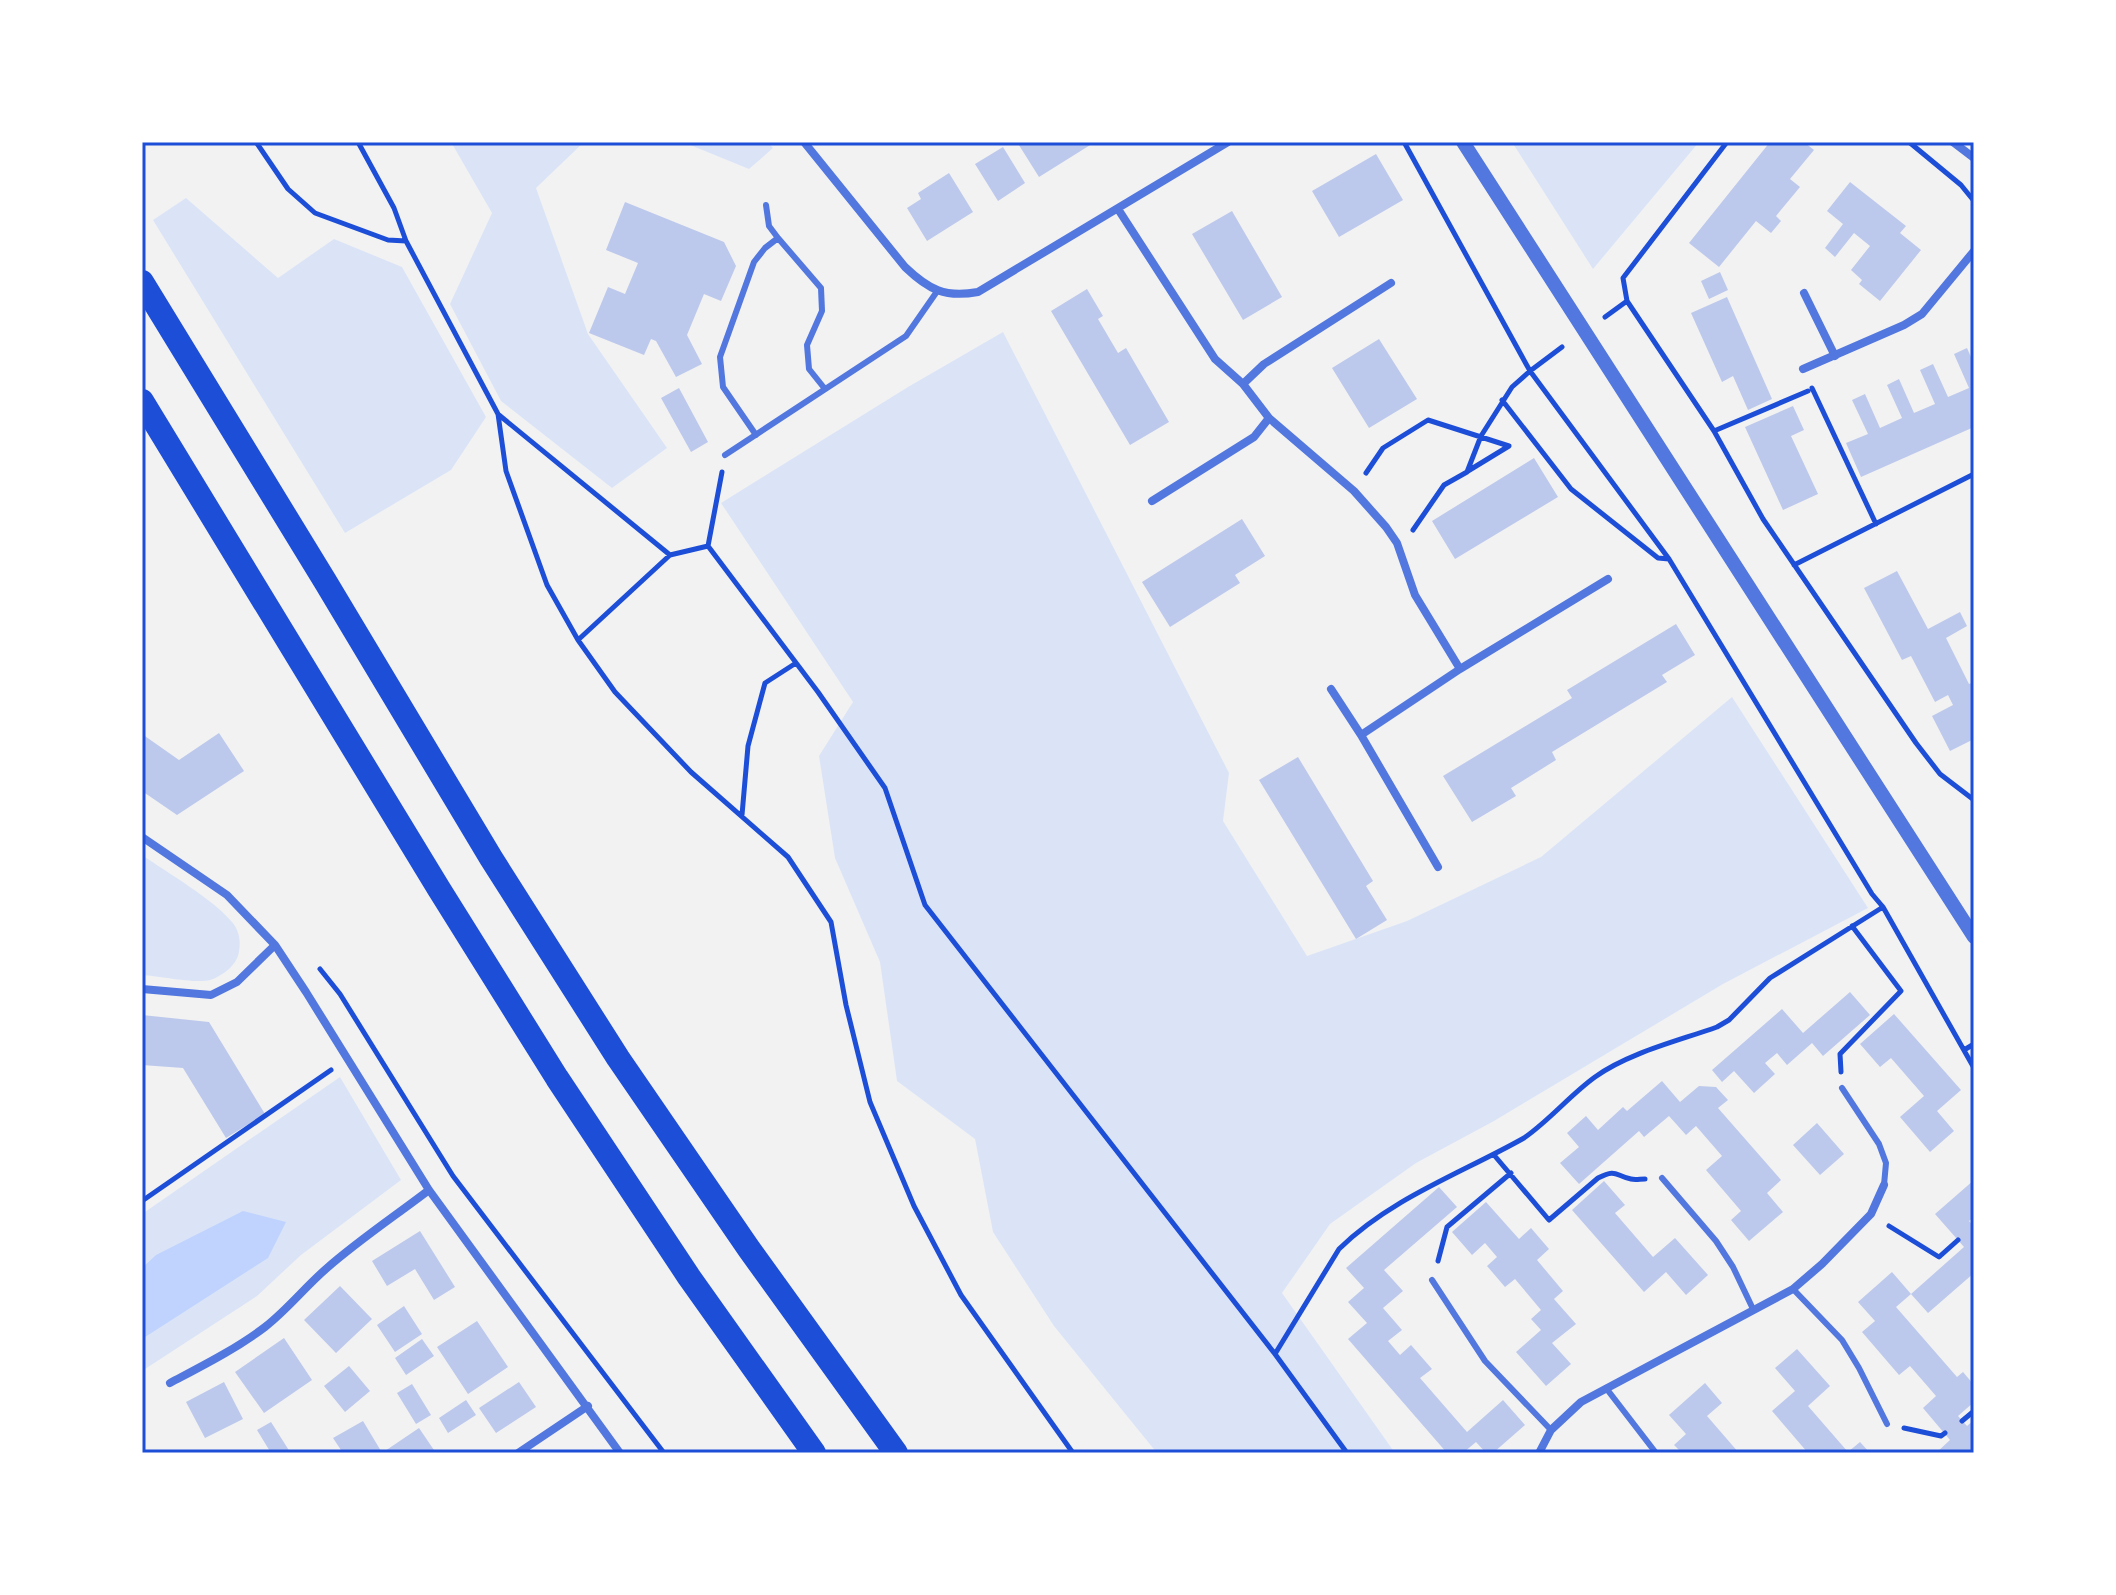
<svg xmlns="http://www.w3.org/2000/svg" width="2116" height="1595" font-family="'PT Sans',sans-serif">
<style>
.green{fill:#dbe4f7}
.water{fill:#bfd3fe}
.building{fill:#bdc9ec}
.lines{fill:none;stroke-linecap:round;stroke-linejoin:round}
.path{stroke:#1d4ed8;stroke-width:5}
.service{stroke:#5277de;stroke-width:6}
.minor{stroke:#5277de;stroke-width:8}
.tertiary{stroke:#5277de;stroke-width:14}
.motorway{stroke:#1d4ed8;stroke-width:24}
.neatline{fill:none;stroke:#1d4ed8;stroke-width:3}
</style>
<rect width="100%" height="100%" fill="#f2f2f2"/>
<!-- green -->
<path class="green" d="M451 142H584L536 188 588 334 667 448 612 488 501 401 450 304 492 213Z
M683 142H768L773 148 749 169Z
M1512 142H1699L1593 269Z
M186 198 278 278 334 239 402 267 486 417 451 470 345 533 153 220Z
M1003 332 1229 773 1223 821 1307 956 1407 921 1541 857 1732 697 1868 908 1723 984 1494 1121 1416 1163 1330 1224 1282 1293 1395 1453H1157L1054 1326 993 1232 975 1139 897 1081 880 962 835 858 819 756 853 702 721 503 908 387Z
M142 855C168 873 213 899 232 922 239 930 241 941 239 951 238 964 223 976 210 980 197 984 158 976 142 975Z
M340 1077 401 1180 301 1255 257 1296 142 1371V1214Z"/>
<!-- water -->
<path class="water" d="M243 1211 286 1222 268 1258 142 1339V1268L156 1255Z"/>
<!-- building -->
<path class="building" d="M1017 142H1095L1039 177Z
M1770 142H1804L1814 150 1790 179 1800 187 1776 216 1781 221 1771 233 1756 221 1719 267 1689 243Z
M1003 147 1025 183 998 201 975 164Z
M1376 154 1403 200 1339 237 1312 191Z
M949 173 973 212 927 241 907 208 921 199 918 193Z
M1850 182 1906 226 1900 233 1921 250 1880 301 1859 284 1862 280 1851 270 1870 246 1854 233 1835 257 1825 248 1843 224 1827 211Z
M625 202 724 242 736 266 721 301 704 294 687 335 702 364 676 377 656 341 651 339 644 355 589 333 608 287 625 294 638 263 606 250Z
M1232 211 1282 297 1243 320 1192 234Z
M1720 272 1728 290 1709 299 1701 281Z
M1087 289 1103 316 1098 319 1118 353 1126 348 1169 422 1130 445 1051 311Z
M1727 297 1772 399 1748 410 1733 376 1722 382 1691 313Z
M1379 339 1417 399 1369 428 1332 368Z
M1967 348 1974 364V427L1861 477 1846 443 1868 434 1852 400 1865 394 1880 428 1902 418 1887 385 1899 379 1914 413 1935 404 1920 370 1933 364 1948 397 1969 388 1954 354Z
M679 388 708 442 691 452 661 398Z
M1793 406 1804 430 1791 436 1818 494 1783 510 1745 427Z
M1534 458 1558 497 1455 559 1432 521Z
M1242 519 1265 556 1235 575 1240 583 1170 627 1142 582Z
M1897 571 1928 629 1960 612 1967 626 1946 638 1969 684 1974 682V739L1950 751 1932 716 1953 705 1948 695 1935 702 1911 656 1902 660 1864 588Z
M1676 624 1695 655 1662 675 1667 682 1552 752 1556 760 1511 788 1516 796 1472 822 1443 776 1572 698 1567 690Z
M219 733 244 771 177 815 142 791V734L179 760Z
M1298 757 1373 881 1366 886 1387 920 1356 939 1259 780Z
M1850 992 1870 1015 1823 1056 1812 1043 1787 1065 1777 1053 1765 1063 1775 1074 1754 1093 1734 1071 1722 1082 1712 1070 1782 1009 1803 1033Z
M1894 1014 1961 1090 1937 1111 1954 1131 1930 1152 1900 1117 1924 1096 1891 1058 1880 1067 1860 1044Z
M142 1015 209 1022 265 1114 226 1138 183 1068 142 1065Z
M1662 1081 1680 1102 1699 1086 1716 1087 1728 1100 1718 1108 1781 1180 1767 1193 1783 1212 1749 1241 1731 1220 1741 1211 1706 1170 1722 1156 1696 1126 1686 1135 1669 1116 1644 1137 1639 1131 1579 1184 1560 1163 1579 1147 1567 1133 1586 1116 1598 1130 1623 1107 1627 1111Z
M1817 1123 1844 1154 1820 1175 1793 1145Z
M1974 1180V1217L1969 1221 1974 1227V1273L1928 1313 1911 1294 1964 1247 1935 1214Z
M1604 1181 1625 1205 1615 1213 1653 1257 1675 1238 1708 1275 1686 1295 1666 1272 1644 1292 1572 1210Z
M1439 1187 1457 1207 1384 1270 1403 1291 1383 1308 1402 1330 1388 1341 1400 1355 1411 1345 1432 1369 1420 1378 1467 1432 1503 1400 1525 1425 1493 1453H1486L1476 1442 1463 1453H1447L1348 1339 1367 1323 1348 1302 1364 1288 1346 1268Z
M1486 1202 1519 1239 1531 1228 1549 1249 1537 1260 1563 1291 1554 1299 1576 1324 1552 1343 1571 1364 1546 1386 1516 1352 1541 1330 1531 1319 1541 1310 1515 1279 1505 1287 1487 1266 1497 1257 1485 1243 1472 1255 1452 1232Z
M420 1231 455 1287 434 1300 415 1269 387 1286 372 1261Z
M1892 1272 1911 1294 1896 1307 1957 1377 1963 1372 1974 1385V1402L1958 1416 1967 1426 1974 1420V1453H1936L1950 1440 1923 1408 1936 1396 1910 1366 1899 1375 1862 1332 1875 1321 1858 1302Z
M340 1286 372 1319 336 1353 304 1320Z
M404 1306 422 1334 395 1352 377 1325Z
M477 1321 508 1367 468 1394 437 1347Z
M284 1338 312 1380 264 1413 235 1372Z
M422 1339 434 1356 406 1375 395 1358Z
M1797 1349 1830 1386 1808 1406 1848 1452 1860 1442 1870 1453H1808L1772 1411 1795 1391 1775 1368Z
M349 1366 370 1391 345 1412 324 1386Z
M224 1382 243 1419 205 1438 186 1402Z
M519 1382 536 1407 496 1433 479 1408Z
M1705 1383 1722 1403 1707 1416 1739 1453H1682L1674 1445 1686 1434 1669 1415Z
M412 1384 431 1415 416 1424 397 1393Z
M466 1400 476 1415 448 1433 439 1418Z
M363 1421 381 1451 377 1453H343L333 1438Z
M271 1422 290 1452 287 1453H271L257 1430Z
M419 1428 436 1453H382Z"/>
<g class="lines">
<!-- path -->
<path class="path" d="M256 142 288 189 315 213 388 240 406 241 498 414 506 471 547 585 578 640 615 692 691 772 788 857 831 922 846 1005 870 1102 914 1206 961 1295 1073 1453
M358 142 394 208 406 241
M1404 142 1530 371 1669 559 1872 894 1883 907 1974 1068
M1727 142 1623 278 1627 301 1714 431 1763 519 1916 743 1940 774 1974 800
M1909 142 1961 185 1974 201
M1605 317 1627 301
M1812 388 1876 524
M1502 400 1571 489 1658 558 1669 559
M499 415 670 555 708 546
M1714 431 1808 391
M722 472 708 546 818 692 885 788 925 905 1275 1354 1347 1453
M1366 473 1383 448 1428 420 1509 446 1468 471
M1413 530 1444 485 1467 472 1481 436 1512 387 1530 371 1562 347
M1794 565 1974 474
M578 640 670 555
M742 815 748 746 765 683 796 663
M320 969 340 994 453 1176 664 1453
M1964 1050 1974 1044
M1841 1072 1840 1054 1901 991 1852 926
M1494 1155 1549 1220 1598 1178C1617 1168 1615 1176 1631 1179 1635 1180 1640 1179 1645 1179
M142 1201 331 1070
M1889 1226 1939 1257 1958 1240
M1438 1261 1447 1227 1511 1173
M1275 1354 1339 1249C1391 1198 1462 1173 1524 1138 1550 1120 1570 1095 1595 1077 1628 1053 1678 1041 1717 1027L1729 1020 1770 978 1883 907
M1962 1421 1974 1411
M1904 1428 1941 1436 1945 1433"/>
<!-- service -->
<path class="service" d="M766 205 769 226 778 238
M756 435 723 387 720 357 754 262 765 248 778 238 821 288 822 311 807 345 809 369 825 389
M725 455 906 336 938 290
M1842 1088 1879 1144 1886 1163 1884 1185
M1662 1178 1716 1241 1733 1267 1753 1309
M1432 1280 1485 1361 1551 1430
M1793 1289 1842 1340 1859 1368 1887 1424
M1606 1388 1656 1453"/>
<!-- minor -->
<path class="minor" d="M804 142 905 267C929 290 945 298 978 292L1228 142
M1953 142 1974 158
M1118 209 1215 359 1243 384 1269 418 1354 491 1386 527 1397 543 1415 595 1460 669 1361 735
M1804 293 1835 356
M1803 369 1904 325 1922 314 1974 251
M1243 384 1264 364 1391 283
M1152 501 1254 437 1269 418
M1460 669 1608 579
M1331 689 1361 735 1438 867
M142 837 227 895 275 945 306 992 429 1190 620 1453
M142 989 211 995 237 982 275 945
M170 1383C202 1366 236 1349 265 1327 288 1309 305 1287 327 1268 359 1240 395 1216 429 1190
M518 1453 588 1406
M1539 1453 1551 1430 1581 1402 1793 1289 1822 1264 1871 1214 1884 1185"/>
<!-- tertiary -->
<path class="tertiary" d="M1463 142 1974 937"/>
<!-- motorway -->
<path class="motorway" d="M142 282 325 581 491 858 618 1058 749 1249 896 1453
M142 401 439 889 557 1078 689 1277 814 1453"/>
</g>
<!-- border -->
<rect width="2116" height="1595" fill="none" stroke="#ffffff" stroke-width="288"/>
<rect x="144" y="144" width="1828" height="1307" class="neatline"/>
</svg>
